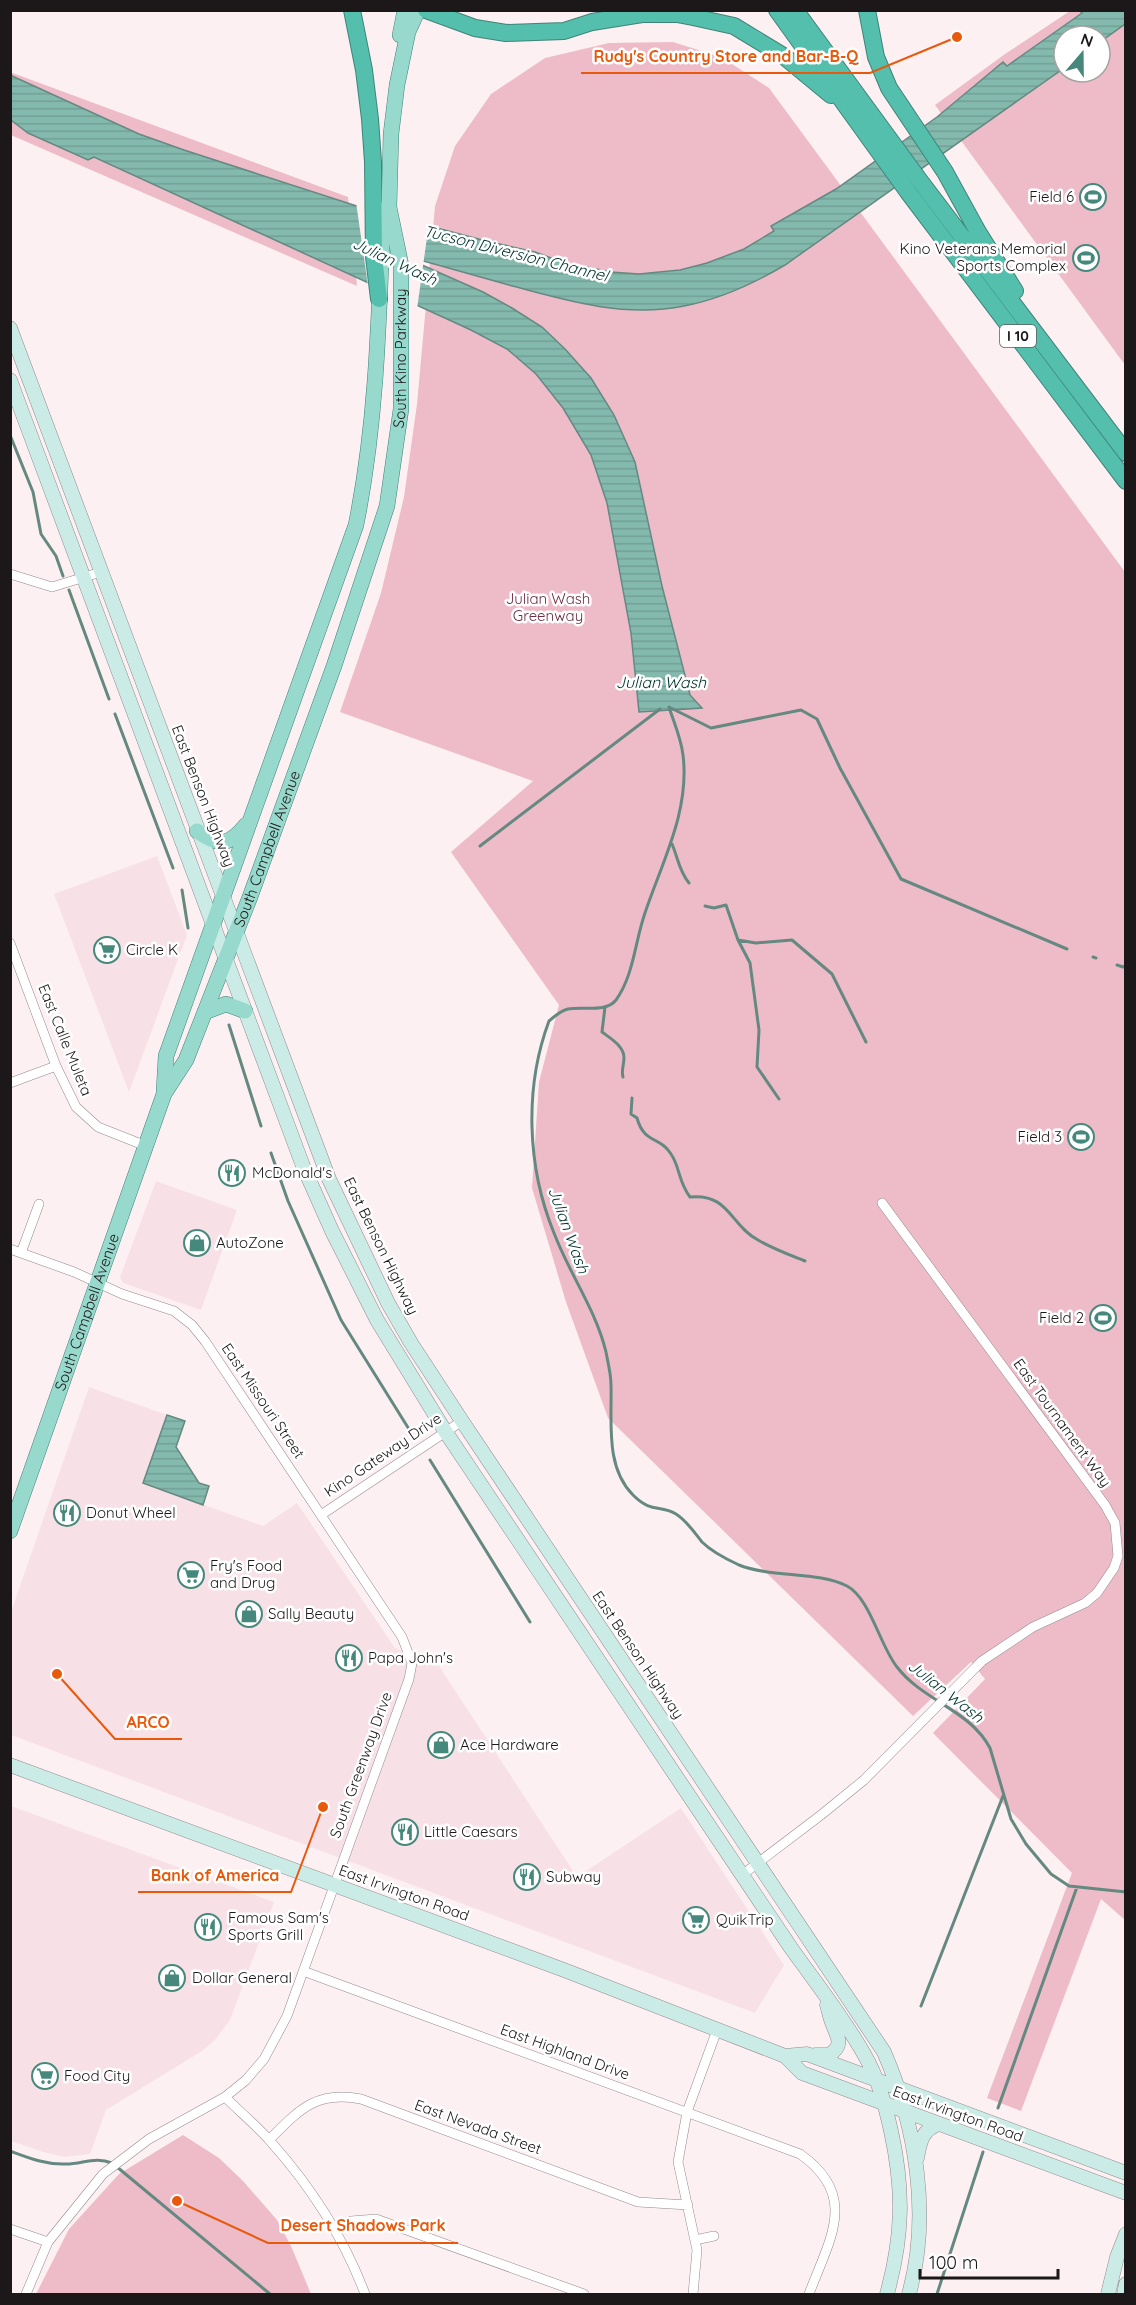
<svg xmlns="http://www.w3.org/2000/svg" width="1136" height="2305" font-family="Quicksand,sans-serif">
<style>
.built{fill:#f7e1e6}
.green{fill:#edbcc8;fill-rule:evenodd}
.water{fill:url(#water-rules);stroke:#658981;stroke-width:1.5}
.pier{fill:#fdf0f3}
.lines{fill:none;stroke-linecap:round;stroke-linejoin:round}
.stream{stroke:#658981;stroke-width:3}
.street-casing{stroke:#95898c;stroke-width:10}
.secondary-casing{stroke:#95898c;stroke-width:15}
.primary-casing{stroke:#408478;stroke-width:16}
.highway-casing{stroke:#408478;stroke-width:18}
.street{stroke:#fff;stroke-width:9}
.secondary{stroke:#cbece6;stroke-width:14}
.primary{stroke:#98d9cd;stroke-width:15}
.highway{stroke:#53bfac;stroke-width:16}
.labels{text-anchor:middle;stroke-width:5;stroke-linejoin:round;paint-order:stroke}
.shield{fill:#fff;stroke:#605d5d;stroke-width:1.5}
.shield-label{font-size:14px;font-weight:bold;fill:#1c1718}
.poi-label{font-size:15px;fill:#1c1718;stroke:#fff;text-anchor:start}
.street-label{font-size:15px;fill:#1c1718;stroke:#fff}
.park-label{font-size:15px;fill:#6d3043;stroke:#fff}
.water-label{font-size:16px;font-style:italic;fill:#00332c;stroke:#fff}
.leader{fill:none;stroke:#e8590c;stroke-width:2}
.callout-dot{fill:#e8590c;stroke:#fff;stroke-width:2}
.callout-label{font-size:16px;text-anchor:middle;font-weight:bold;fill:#e8590c;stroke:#fff;stroke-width:5;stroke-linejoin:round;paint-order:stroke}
</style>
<defs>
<pattern id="water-rules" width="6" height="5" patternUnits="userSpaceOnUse" patternTransform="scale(1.5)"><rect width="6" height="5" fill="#84baae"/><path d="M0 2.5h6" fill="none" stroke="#719f95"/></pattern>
</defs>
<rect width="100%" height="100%" fill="#fdf0f3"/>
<!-- built -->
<path class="built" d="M157 856 187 935 129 1092 54 894Z
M156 1181 237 1210 201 1310 123 1283 120 1277Z
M89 1387 167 1415 143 1483 263 1526 297 1503 395 1648 439 1666 577 1877 681 1808 784 1965 755 2013 11 1735V1612Z
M11 1806 274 1902 230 2020 214 2041 202 2051 106 2110 90 2154 64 2157 43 2152 11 2141Z"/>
<!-- green -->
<path class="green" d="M1070 11H1125V365L935 105 1005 54ZM1064 36H1100V72H1064Z
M673 42 721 57 769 88 1125 572V1920L1101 1899 1021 2111 987 2098 1072 1873 933 1733 985 1679 971 1662 913 1716 608 1418 566 1302 532 1188 539 1082 559 1005 451 852 533 781 340 712 381 593 404 497 417 404 435 206 455 146 491 94 545 58 609 43Z
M10 72 348 197 357 286 11 135Z
M183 2135 219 2158 243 2181 277 2220 291 2246 311 2294H36L69 2229 119 2174Z"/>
<!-- water -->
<path class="water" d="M1080 11H1125V24L1100 42V36H1064V68L785 265C753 284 721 299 684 306 625 318 567 301 509 285 471 274 433 264 395 253L483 292 512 308 542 327 565 349 591 378 614 415 635 462 662 586 690 695 702 708 639 712 631 633 607 503 591 455 563 408 536 374 507 349 471 330 94 157 88 160 28 133 11 120 10 75 139 134 184 150 369 210 486 241 535 252 562 262 611 272 639 274 680 270 707 263 744 249 774 231 771 226 836 189 937 117 1003 62 1007 66 1082 13Z
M167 1415 185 1421 176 1447 199 1483 209 1486 203 1505 143 1483Z"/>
<!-- pier -->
<path class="pier" d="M356 202 429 223 417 309 368 286Z"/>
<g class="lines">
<!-- stream -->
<path class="stream" d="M10 435 33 492 41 534 56 556 63 576
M69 590 109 699
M669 707C674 723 681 738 683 755 690 811 662 862 645 913 635 941 634 975 616 1000 606 1013 583 1006 568 1009 560 1011 555 1016 549 1021 524 1088 527 1167 554 1233 569 1273 596 1310 606 1352 608 1363 611 1374 611 1385 612 1422 605 1467 633 1495 652 1514 660 1504 676 1514 687 1521 694 1532 702 1542 712 1552 726 1559 739 1565 772 1578 818 1571 847 1586 870 1598 880 1646 897 1667 923 1701 970 1710 990 1748L1011 1819 1026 1844 1051 1874 1069 1886 1126 1892
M671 708 711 728 801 710 817 719 840 768 901 879 1067 949
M115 714 173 868
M672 844C678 858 679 871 689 883
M480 846 660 709
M182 890 188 928
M705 906 714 908 726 905 738 940 756 943 792 940 832 974 866 1042
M738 940 750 963 759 1030 757 1067 779 1099
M1093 957 1096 958
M1117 965 1123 967 1126 965
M605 1007 602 1032C610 1038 624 1046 624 1058 624 1065 621 1070 623 1077
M229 1025 261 1126
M632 1098 631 1114 637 1118C644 1144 660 1136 671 1154 680 1167 678 1181 690 1197 729 1193 730 1225 758 1240 773 1249 790 1255 805 1261
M271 1153 288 1201 341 1320 412 1434
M430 1460 530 1622
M921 2006 1003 1796
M998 2108 1077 1887
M10 2151C29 2158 46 2165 66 2164 83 2164 95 2156 112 2163
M117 2167 270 2294
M937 2294 983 2152"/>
<defs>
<path id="street" d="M10 574 52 587 101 572
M10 943 56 1066 76 1107 98 1127 146 1146
M10 1083 56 1066
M10 1249 74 1272 122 1294 174 1311 192 1325 205 1341 402 1637 412 1663 409 1679 287 2016 264 2059 246 2080 225 2097 149 2139 103 2174 48 2242 26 2294
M21 1253 39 1204
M321 1515 462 1421
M742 1875 821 1815 864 1780 982 1661 1033 1627 1085 1603 1097 1593 1114 1568 1118 1556 1115 1523 1105 1505 882 1203
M303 1971 800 2154C860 2196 829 2240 809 2294
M225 2097C240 2112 257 2126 271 2142 311 2187 344 2238 365 2294
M269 2140C299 2110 316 2090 361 2099L638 2202 688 2205
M335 2228 351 2221 376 2219 584 2294
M10 2229 48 2242
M695 2240 714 2236
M693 2294 697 2250 678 2162 687 2112 717 2030"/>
<path id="secondary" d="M10 328 329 1179 388 1303 411 1343 462 1421 884 2052C916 2126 931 2215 909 2294
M10 380 303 1166 332 1231 377 1320 445 1431 791 1948C816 1983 843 2017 864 2054 878 2078 885 2104 891 2131 904 2190 903 2236 887 2294
M10 1765 564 1970 785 2056 802 2073 1126 2193
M815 2055H829C844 2045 838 2038 833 2025 830 2018 829 2011 827 2005
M785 2056 807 2054 1126 2173
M917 2158C920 2141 922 2130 939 2124
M1108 2294 1117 2257 1126 2234
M1124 2294 1126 2284"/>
<g id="primary">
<path d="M400 35 405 10"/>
<path d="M197 831C219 847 229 846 246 825"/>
<path d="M205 1012 226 1004 245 1011"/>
<path d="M164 1091 166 1056 356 525C377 421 379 316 383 210"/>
<path id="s1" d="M10 1531 164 1094 186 1060 250 897 334 666 387 506 401 409V265L389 207 391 134 397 85 408 32 418 10"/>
</g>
<path id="highway" d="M352 10 364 70 370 119 373 162 374 257 379 299
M426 10 475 28 506 33 564 31 592 22 642 14H677L693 17 734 26 785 57 831 95
M777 10 908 192 1126 481
M795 10 920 181 1126 453
M867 10 876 57 889 88 945 172 978 232 1015 291"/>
</defs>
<!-- street casing -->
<use href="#street" class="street-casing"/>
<!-- secondary casing -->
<use href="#secondary" class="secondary-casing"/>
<!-- primary casing -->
<use href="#primary" class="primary-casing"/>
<!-- highway casing -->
<use href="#highway" class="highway-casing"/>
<!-- street -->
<use href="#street" class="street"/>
<!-- secondary -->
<use href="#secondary" class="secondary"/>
<!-- primary -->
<use href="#primary" class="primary"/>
<!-- highway -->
<use href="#highway" class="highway"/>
</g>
<!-- icons -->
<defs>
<symbol id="stadium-ring" viewBox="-11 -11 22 22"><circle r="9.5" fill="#fff" stroke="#46897c" stroke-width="1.5"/><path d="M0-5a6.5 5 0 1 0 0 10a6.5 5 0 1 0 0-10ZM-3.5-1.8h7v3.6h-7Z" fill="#46897c"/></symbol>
<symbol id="supermarket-ring" viewBox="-11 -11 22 22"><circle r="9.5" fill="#fff" stroke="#46897c" stroke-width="1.5"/><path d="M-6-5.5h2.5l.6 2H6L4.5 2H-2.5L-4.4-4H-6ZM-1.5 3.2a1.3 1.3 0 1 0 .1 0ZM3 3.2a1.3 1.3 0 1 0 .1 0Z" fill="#46897c"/></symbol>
<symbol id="restaurant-ring" viewBox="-11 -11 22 22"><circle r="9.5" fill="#fff" stroke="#46897c" stroke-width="1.5"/><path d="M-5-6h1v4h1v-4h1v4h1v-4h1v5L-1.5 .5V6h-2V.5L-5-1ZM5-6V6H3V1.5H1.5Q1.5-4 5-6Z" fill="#46897c"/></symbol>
<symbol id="shop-ring" viewBox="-11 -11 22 22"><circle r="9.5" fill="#fff" stroke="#46897c" stroke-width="1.5"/><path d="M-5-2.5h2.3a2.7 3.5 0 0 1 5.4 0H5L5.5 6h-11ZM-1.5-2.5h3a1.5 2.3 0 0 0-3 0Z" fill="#46897c"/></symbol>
</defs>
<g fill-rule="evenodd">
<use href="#stadium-ring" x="1078" y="182" width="30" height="30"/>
<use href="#stadium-ring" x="1071" y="243" width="30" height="30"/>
<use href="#supermarket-ring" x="92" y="935" width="30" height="30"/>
<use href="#stadium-ring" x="1066" y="1122" width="30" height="30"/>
<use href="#restaurant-ring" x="217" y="1158" width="30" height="30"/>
<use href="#shop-ring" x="182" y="1228" width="30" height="30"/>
<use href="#stadium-ring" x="1088" y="1303" width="30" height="30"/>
<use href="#restaurant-ring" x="52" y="1498" width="30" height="30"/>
<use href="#supermarket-ring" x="176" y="1560" width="30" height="30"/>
<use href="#shop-ring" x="234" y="1599" width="30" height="30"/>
<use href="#restaurant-ring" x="334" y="1643" width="30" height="30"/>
<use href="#shop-ring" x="426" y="1730" width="30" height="30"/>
<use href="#restaurant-ring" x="390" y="1817" width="30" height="30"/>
<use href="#restaurant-ring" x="512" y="1862" width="30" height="30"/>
<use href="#supermarket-ring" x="681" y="1905" width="30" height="30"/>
<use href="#restaurant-ring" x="193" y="1912" width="30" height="30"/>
<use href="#shop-ring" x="157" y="1963" width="30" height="30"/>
<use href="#supermarket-ring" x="30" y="2061" width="30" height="30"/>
</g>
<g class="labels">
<!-- shield labels -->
<rect class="shield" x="1000" y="325" width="36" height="22" rx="4.5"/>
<g class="shield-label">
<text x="1018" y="341">I 10</text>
</g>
<!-- poi labels -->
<g class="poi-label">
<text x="1074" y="202" text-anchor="end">Field 6</text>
<text x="1066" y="254" text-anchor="end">Kino Veterans Memorial<tspan x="1066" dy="17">Sports Complex</tspan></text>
<text x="126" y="955">Circle K</text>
<text x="1062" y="1142" text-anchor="end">Field 3</text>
<text x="252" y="1178">McDonald's</text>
<text x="216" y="1248">AutoZone</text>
<text x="1084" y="1323" text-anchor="end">Field 2</text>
<text x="86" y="1518">Donut Wheel</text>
<text x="210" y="1571">Fry's Food<tspan x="210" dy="17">and Drug</tspan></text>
<text x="268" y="1619">Sally Beauty</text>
<text x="368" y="1663">Papa John's</text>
<text x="460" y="1750">Ace Hardware</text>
<text x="424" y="1837">Little Caesars</text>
<text x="546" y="1882">Subway</text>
<text x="228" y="1923">Famous Sam's<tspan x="228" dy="17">Sports Grill</tspan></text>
<text x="716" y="1925">QuikTrip</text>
<text x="192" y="1983">Dollar General</text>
<text x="64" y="2081">Food City</text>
</g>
<!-- street labels -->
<g class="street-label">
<text dy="5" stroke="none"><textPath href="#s1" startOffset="1242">South Kino Parkway</textPath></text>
<text transform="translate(203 796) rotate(69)" y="5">East Benson Highway</text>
<text dy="5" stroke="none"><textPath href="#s1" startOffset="730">South Campbell Avenue</textPath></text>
<text transform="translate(65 1040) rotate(68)" y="5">East Calle Muleta</text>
<text transform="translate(381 1246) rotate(64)" y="5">East Benson Highway</text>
<text dy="5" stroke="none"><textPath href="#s1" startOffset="232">South Campbell Avenue</textPath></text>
<text transform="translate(263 1401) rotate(56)" y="5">East Missouri Street</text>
<text transform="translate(1062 1423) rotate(54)" y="5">East Tournament Way</text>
<text transform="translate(383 1455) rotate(-34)" y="5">Kino Gateway Drive</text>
<text transform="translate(638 1655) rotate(56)" y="5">East Benson Highway</text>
<text transform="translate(361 1765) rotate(-70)" y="5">South Greenway Drive</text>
<text transform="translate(404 1893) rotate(20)" y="5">East Irvington Road</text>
<text transform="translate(565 2052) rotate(20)" y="5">East Highland Drive</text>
<text transform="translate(958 2114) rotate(20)" y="5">East Irvington Road</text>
<text transform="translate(478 2127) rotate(20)" y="5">East Nevada Street</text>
</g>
<!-- park labels -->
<g class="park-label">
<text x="548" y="604">Julian Wash<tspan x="548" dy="17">Greenway</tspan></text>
</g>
<!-- water labels -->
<g class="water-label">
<text transform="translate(516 253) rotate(14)" y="6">Tucson Diversion Channel</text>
<text transform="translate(395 261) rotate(25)" y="6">Julian Wash</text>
<text x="661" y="688">Julian Wash</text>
<text transform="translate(569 1230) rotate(70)" y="6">Julian Wash</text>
<text transform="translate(946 1691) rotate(38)" y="6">Julian Wash</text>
</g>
</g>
<!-- callouts -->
<path class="leader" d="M957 37L870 73H581M57 1674L115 1739H182M323 1807L291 1892H138M177 2201L268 2243H458"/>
<g class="callout-dot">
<circle cx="957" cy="37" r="6"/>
<circle cx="57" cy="1674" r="6"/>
<circle cx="323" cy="1807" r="6"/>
<circle cx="177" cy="2201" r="6"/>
</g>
<g class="callout-label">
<text x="726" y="62">Rudy's Country Store and Bar-B-Q</text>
<text x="148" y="1728">ARCO</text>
<text x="215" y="1881">Bank of America</text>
<text x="363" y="2231">Desert Shadows Park</text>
</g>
<!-- border -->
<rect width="1136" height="2305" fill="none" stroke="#1c1718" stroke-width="24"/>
<!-- north arrow -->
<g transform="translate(1082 54) rotate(20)"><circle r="28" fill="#ffffff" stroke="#a4a2a3" stroke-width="1.5"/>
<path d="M0-4.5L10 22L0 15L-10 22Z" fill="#46897c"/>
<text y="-9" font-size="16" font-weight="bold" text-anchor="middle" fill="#1c1718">N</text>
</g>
<!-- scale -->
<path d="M920 2269v9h138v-9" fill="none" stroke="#1c1718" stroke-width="3"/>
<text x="929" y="2269" font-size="18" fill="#1c1718" stroke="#ffffff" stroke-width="4.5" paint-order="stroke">100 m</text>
</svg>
